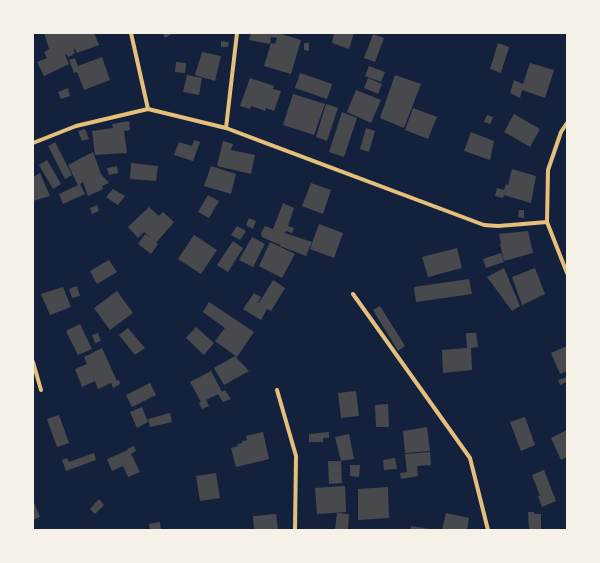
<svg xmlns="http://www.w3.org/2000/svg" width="600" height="563" font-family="Literata,serif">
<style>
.building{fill:#48494c}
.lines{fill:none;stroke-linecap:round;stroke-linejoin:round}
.minor{stroke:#e5c07b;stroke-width:4}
</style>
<rect width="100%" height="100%" fill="#14213d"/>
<!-- building -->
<path class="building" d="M44 33H94L99 45 77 53 75 49 73 50 75 53 72 54 73 55 68 57 66 54 65 55 69 64 44 76 37 62 47 58 44 52 49 49Z
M163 33H173L165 38Z
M251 33H278L301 40 291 74 264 66 271 43 275 44 277 38 271 37 270 44 249 40Z
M334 33H354L349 49 332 43Z
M373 34 384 38 375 62 364 58Z
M221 41 229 42 228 47H221Z
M304 43H309V51L304 50Z
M498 43 509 47 501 73 490 69Z
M202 52 221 56 215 81 195 75Z
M102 57 110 80 84 90 77 72 74 73 69 60 75 58 78 66Z
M176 62 186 63 185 73 175 72Z
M530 63 554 70 545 98 522 90 520 98 510 93 514 80 523 84Z
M369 66 385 72 381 82 365 76Z
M300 73 332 84 327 99 295 88Z
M187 75 202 78 199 95 183 92Z
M395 75 421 84 404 128 380 118Z
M250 78 274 86 273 89 281 91 274 111 266 108 265 111 251 106 250 109 240 106Z
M368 78 382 84 378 94 364 88Z
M68 88 70 96 61 99 58 92Z
M356 90 381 100 371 123 347 112Z
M293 94 325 104 314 135 283 125Z
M326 104 338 108 327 141 316 137Z
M413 108 437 117 428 139 405 130Z
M342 112 357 118 344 157 329 152Z
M514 114 540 129 530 147 504 132Z
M487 115 493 117 490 124 484 122Z
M129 121 130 130 124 131 127 153 95 155 92 131 113 128 112 124Z
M366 128 375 131 369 152 360 149Z
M85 129 89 139 82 141 78 131Z
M471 132 494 141 490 160 464 151Z
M194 140 200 142 193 161 174 155 179 142 192 146Z
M223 141 233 144 231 150 255 155 251 174 217 166Z
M55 142 72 175 65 179 48 146Z
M93 152 101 174 109 183 102 186 103 189 88 196 83 182 80 184 85 194 63 204 59 194 78 185 68 165Z
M47 160 61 184 53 189 39 165Z
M131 163 158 166 156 181 130 179Z
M117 166 118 173 109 175 107 168Z
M211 166 236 174 231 194 204 186Z
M512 169 536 176 531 203 504 195 503 198 495 196 497 188 504 190 506 184 508 185Z
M40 173 50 196 33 201V177Z
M311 183 331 190 323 214 302 206Z
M113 189 125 196 118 205 106 197Z
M208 195 219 201 209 218 198 212Z
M283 203 294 208 288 226 294 228 292 233 286 231 285 233 312 242 306 256 280 246V245L262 237 261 233 265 226 273 229Z
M97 205 99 211 92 214 90 208Z
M149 207 159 216 163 212 174 222 156 243 158 244 151 254 138 244 145 234 151 238 144 232 138 238 128 227Z
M519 210H524V218L518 217Z
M249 218 256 221 253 229 246 225Z
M319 224 343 233 334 258 310 249Z
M237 226 246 231 240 240 231 235Z
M528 231 533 253 504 261 500 244 501 243 499 234Z
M194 235 217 250 201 274 178 259Z
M252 237 265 244 253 267 239 260Z
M233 241 243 248 228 272 217 265Z
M270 242 295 254 282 278 259 266Z
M457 248 462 268 428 277 422 257Z
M501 253 504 262 486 268 483 259Z
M109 260 117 272 97 284 90 271Z
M504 268 520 306 512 311 487 277Z
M535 268 545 294 522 305 512 277Z
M469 279 472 294 416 302 414 287Z
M273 280 285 288 271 311 267 309 261 320 243 309 254 293 261 297 258 303H259Z
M77 286 80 296 72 298 69 289Z
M63 287 71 307 50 315 41 294Z
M117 291 133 313 110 330 94 308Z
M209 302 254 332 237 357 215 341 225 328 203 312Z
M380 306 405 346 398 351 373 310Z
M80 324 92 349 78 355 66 331Z
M196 327 214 343 204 355 186 338Z
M128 328 145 348 135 355 119 335Z
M98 333 101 341 95 343 92 335Z
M466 333H476L478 347 471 348 472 370 443 373 442 350 467 348Z
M567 346V371L560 374 551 353Z
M102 348 117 381 119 380 120 384 113 388 111 383 98 389 95 381 82 387 75 369 87 364 84 357Z
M235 356 249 371 224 385 214 368Z
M211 371 222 392 225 390 231 399 223 402 218 394 206 400 209 406 202 409 199 403 201 402 190 382Z
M567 377V382L560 385 558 380Z
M150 383 156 395 132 407 126 395Z
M356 391 359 416 341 418 338 393Z
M388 404 389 427H376L375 405Z
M142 407 148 422 137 428 130 412Z
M170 413 172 422 150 427 148 419Z
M59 415 69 443 57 447 47 419Z
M525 417 535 445 521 451 510 422Z
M427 427 430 451 405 453 403 431Z
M567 430V457L561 460 551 438Z
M263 432 269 459 236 467 231 448 238 446 237 444 242 443V441L247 440 246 436Z
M329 432V438H323V442H309V434Z
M349 434 354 459 341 461 342 483 329 484 328 461H341L335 437Z
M134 446 136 451 131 454 140 472 128 477 123 466 112 471 107 459 128 450 127 449Z
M430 452 431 465 417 466 418 476 401 479 400 473 407 472 405 454Z
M94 453 96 460 66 471 62 460 67 458 69 462Z
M395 458 397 469 384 470 383 460Z
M350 465H360L359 477 350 476Z
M544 470 556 501 542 507 538 496H540L532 475Z
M216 473 220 498 200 501 196 476Z
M345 486 346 512 317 514 315 488Z
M388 487 389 518 358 520V489Z
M99 499 104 505 95 514 90 509Z
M33 500 40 517 33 520Z
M528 512H534V514H541V530H529Z
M337 513 349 514 348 530H335Z
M446 513 469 518 467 530H442Z
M276 514 278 530H254L253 516Z
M160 522 161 530H150L149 524Z
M411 526 430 529V530H410Z"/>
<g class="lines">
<!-- minor -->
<path class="minor" d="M131 33 148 109
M226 128 237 33
M33 143 76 126 148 109 226 128 484 225 498 226 547 222 567 273
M547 222 548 170 561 132 567 123
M353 294 470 458 488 530
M33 362 41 390
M277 390 296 456 295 530"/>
</g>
<!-- border -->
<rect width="600" height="563" fill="none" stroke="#f6f1e7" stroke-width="68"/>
</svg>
